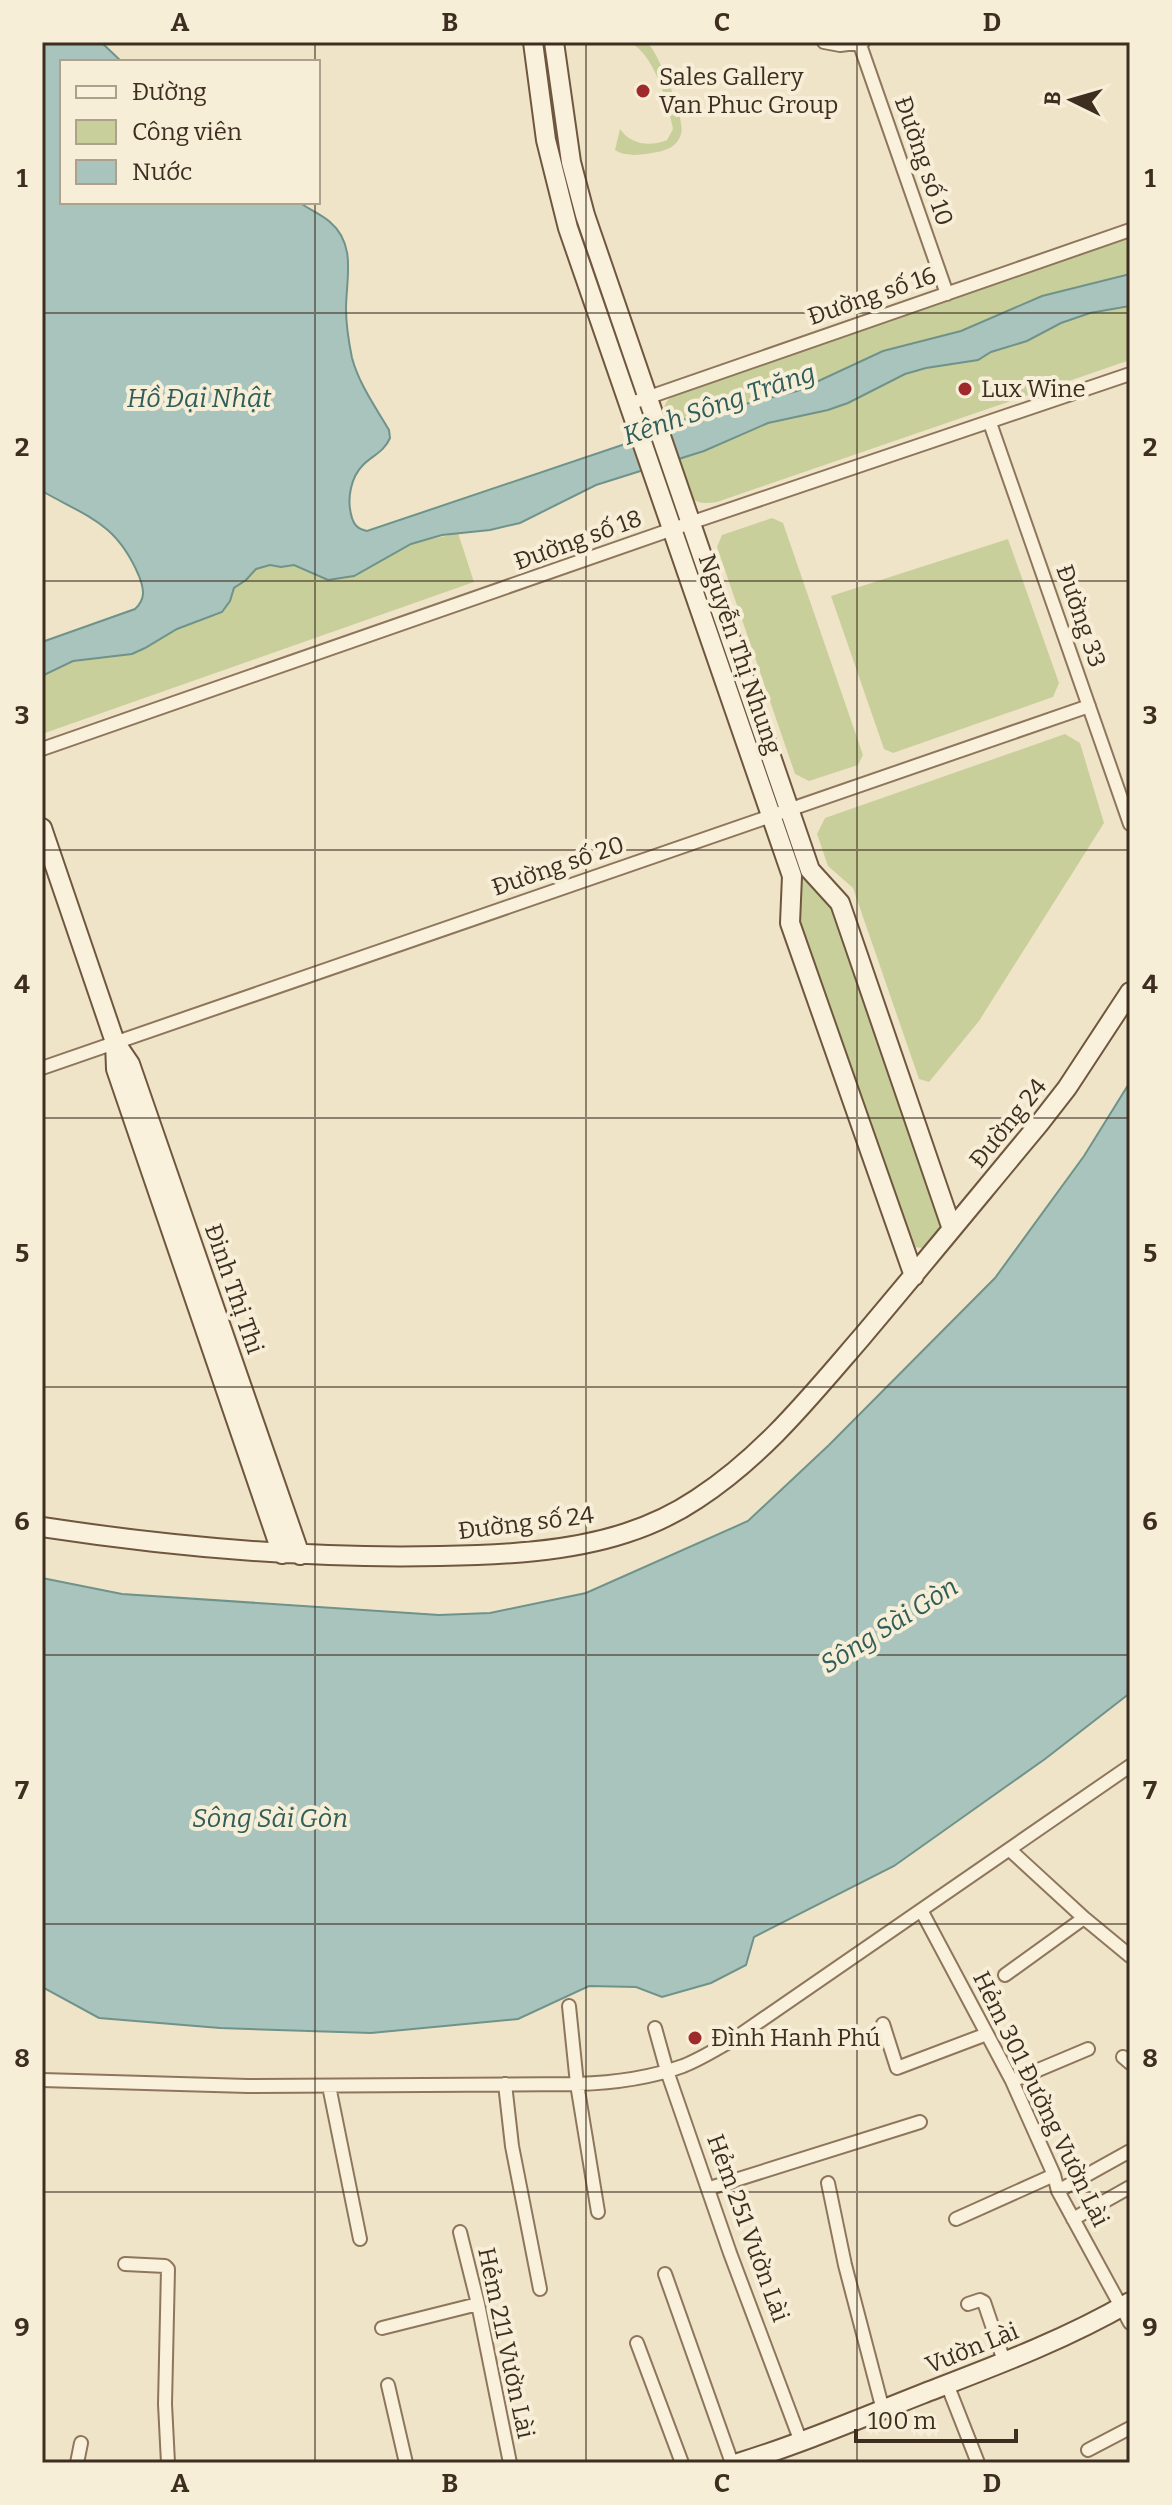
<svg xmlns="http://www.w3.org/2000/svg" width="1172" height="2505" font-family="Bitter,serif">
<style>
.green{fill:#c9cf9b}
.water{fill:#a9c4bc;stroke:#6f938a;stroke-width:2}
.lines{fill:none;stroke-linecap:round;stroke-linejoin:round}
.street-casing{stroke:#8d765c;stroke-width:16}
.secondary-casing{stroke:#6f573f;stroke-width:22}
.street{stroke:#faf1dc;stroke-width:12}
.secondary{stroke:#faf1dc;stroke-width:18}
.grid{fill:none;stroke:#3d2e20;stroke-width:2;stroke-opacity:0.55}
.poi-dot{fill:#9e2a2b;stroke:#f7eed8;stroke-width:3}
.labels{text-anchor:middle;stroke-width:8;stroke-linejoin:round;paint-order:stroke}
.poi-label{font-size:24px;fill:#3d2e20;stroke:#f7eed8;text-anchor:start}
.street-label{font-size:24px;fill:#3d2e20;stroke:#f7eed8}
.water-label{font-size:26px;font-style:italic;fill:#2f5d5a;stroke:#f7eed8}
.neatline{fill:none;stroke:#3d2e20;stroke-width:3}
.grid-label{font-size:26px;text-anchor:middle;font-weight:bold;fill:#3d2e20}
</style>
<rect width="100%" height="100%" fill="#f0e4c8"/>
<!-- green -->
<path class="green" d="M629 42H647C659 54 686 119 681 134 677 148 664 151 652 153 640 155 625 157 615 150L620 129C631 145 650 147 667 140L673 129C668 103 654 53 629 42Z
M1130 237V360L717 502C706 504 696 504 688 495 682 487 665 426 664 415 663 407 665 403 671 397Z
M772 518 783 523 863 755 858 765 809 781 795 774 717 547 722 535Z
M458 533 474 582 42 734V676L73 661 132 654 145 648 177 629 222 612 230 601 234 588 246 580 256 569 270 565 282 567 294 565 328 580 354 576 411 544Z
M1008 539 1059 683 1053 697 893 753 884 749 831 596Z
M1065 734 1080 743 1104 823 979 1021 929 1082 919 1079 853 888 828 866 817 834 825 818Z
M794 851 833 904 943 1220 941 1229 923 1248 912 1247 797 921Z"/>
<!-- water -->
<path class="water" d="M42 42H101L122 62H62V202H299C308 209 321 214 330 222 357 245 346 279 346 309 346 325 349 343 352 358 359 384 376 408 389 430L390 438C384 452 373 455 363 465 351 477 347 498 351 514 353 524 357 529 367 531L631 442 670 423 797 391 883 351 961 331 1042 296 1130 274V306L1090 313 1061 323 1027 341 991 352 978 360 926 368 905 374 848 403 828 410 768 423 704 451 596 485 520 523 490 530 442 535 411 544 354 576 328 580 294 565 281 567 270 565 256 569 246 580 234 588 230 601 222 612 177 629 145 648 132 654 73 661 42 676V642L135 609C146 599 144 589 139 576 116 522 87 517 42 491Z
M1130 1082V1693L1045 1759 894 1866 754 1937 746 1965 711 1983 662 1997 636 1987 589 1986 518 2019 371 2033 220 2028 99 2018 42 1987V1578L122 1594 439 1615 490 1613 586 1593 748 1521 829 1445 995 1278 1084 1156Z"/>
<g class="lines">
<defs>
<path id="street" d="M824 42 840 45 863 42
M859 42 947 294
M629 404 1130 230
M990 423 1130 824
M42 749 690 523 1130 374
M42 1068 1089 706
M1010 1850 1084 1918 1130 1956
M921 1910 1012 2081 1054 2175 1058 2191 1130 2323
M1005 1975 1084 1918
M569 2006 577 2084 598 2212
M883 2024 897 2068 987 2034
M655 2028 667 2071 730 2253 801 2442
M1123 2057 1130 2063
M42 2080 248 2086 577 2084C612 2083 650 2078 683 2066 701 2059 718 2048 734 2039L1130 1766
M1012 2081 1088 2049
M505 2084 512 2146 540 2289
M329 2086 360 2239
M828 2183 845 2265 883 2410
M710 2188 920 2122
M1058 2191 1130 2151
M956 2219 1054 2175
M1073 2219 1130 2187
M460 2232 478 2304 510 2463
M125 2264 165 2266 168 2269 165 2404 168 2463
M665 2274 732 2463
M968 2304 980 2300 984 2302 1004 2361
M382 2328 478 2304
M637 2343 682 2463
M947 2384 978 2463
M388 2385 406 2463
M1088 2450 1130 2428
M77 2463 81 2443"/>
<path id="secondary" d="M533 42 546 140 568 228 792 876 790 923 914 1276
M554 42 571 162 585 215 810 870 840 903 952 1229
M42 828 115 1042 130 1064 300 1555
M115 1042 116 1069 282 1554
M42 1527C174 1547 307 1559 440 1556 501 1555 568 1552 626 1533 651 1525 676 1513 697 1499 763 1456 810 1397 861 1338 921 1267 980 1195 1039 1124L1067 1088 1130 992
M738 2463C800 2444 861 2418 922 2394 992 2367 1065 2340 1130 2302"/>
</defs>
<!-- street casing -->
<use href="#street" class="street-casing"/>
<!-- secondary casing -->
<use href="#secondary" class="secondary-casing"/>
<!-- street -->
<use href="#street" class="street"/>
<!-- secondary -->
<use href="#secondary" class="secondary"/>
</g>
<!-- grid -->
<path class="grid" d="M315 42V62M586 42V2463M857 42V2463M315 202V2463M42 313H1130M42 581H1130M42 850H1130M42 1118H1130M42 1387H1130M42 1655H1130M42 1924H1130M42 2192H1130"/>
<!-- markers -->
<g class="poi-dot">
<circle cx="643" cy="91" r="8"/>
<circle cx="965" cy="389" r="8"/>
<circle cx="695" cy="2038" r="8"/>
</g>
<g class="labels">
<!-- poi labels -->
<g class="poi-label">
<text x="659" y="85">Sales Gallery<tspan x="659" dy="28">Van Phuc Group</tspan></text>
<text x="981" y="397">Lux Wine</text>
<text x="711" y="2046">Đình Hanh Phú</text>
</g>
<!-- street labels -->
<g class="street-label">
<text transform="translate(924 161) rotate(71)" y="8">Đường số 10</text>
<text transform="translate(872 296) rotate(-19)" y="8">Đường số 16</text>
<text transform="translate(578 540) rotate(-20)" y="8">Đường số 18</text>
<text transform="translate(1081 616) rotate(71)" y="8">Đường 33</text>
<text transform="translate(740 654) rotate(71)" y="8">Nguyễn Thị Nhung</text>
<text transform="translate(558 866) rotate(-19)" y="8">Đường số 20</text>
<text transform="translate(1008 1123) rotate(-51)" y="8">Đường 24</text>
<text transform="translate(234 1289) rotate(71)" y="8">Đinh Thị Thi</text>
<text transform="translate(526 1523) rotate(-7)" y="8">Đường số 24</text>
<text transform="translate(1041 2099) rotate(64)" y="8">Hẻm 301 Đường Vườn Lài</text>
<text transform="translate(748 2228) rotate(70)" y="8">Hẻm 251 Vườn Lài</text>
<text transform="translate(506 2343) rotate(78)" y="8">Hẻm 211 Vườn Lài</text>
<text transform="translate(972 2348) rotate(-22)" y="8">Vườn Lài</text>
</g>
<!-- water labels -->
<g class="water-label">
<text x="199" y="407">Hồ Đại Nhật</text>
<text transform="translate(719 404) rotate(-19)" y="9">Kênh Sông Trăng</text>
<text transform="translate(889 1625) rotate(-32)" y="9">Sông Sài Gòn</text>
<text x="270" y="1827">Sông Sài Gòn</text>
</g>
</g>
<!-- border -->
<rect width="1172" height="2505" fill="none" stroke="#f7eed8" stroke-width="88"/>
<!-- legend -->
<rect x="60" y="60" width="260" height="144" fill="#f7eed8" stroke="#ada18e" stroke-width="2"/>
<rect x="76" y="86" width="40" height="12" fill="#faf1dc" stroke="#ada18e" stroke-width="2"/>
<text x="132" y="100" font-size="24" fill="#3d2e20">Đường</text>
<rect x="76" y="120" width="40" height="24" fill="#c9cf9b" stroke="#ada18e" stroke-width="2"/>
<text x="132" y="140" font-size="24" fill="#3d2e20">Công viên</text>
<rect x="76" y="160" width="40" height="24" fill="#a9c4bc" stroke="#ada18e" stroke-width="2"/>
<text x="132" y="180" font-size="24" fill="#3d2e20">Nước</text>
<!-- north arrow -->
<g transform="translate(1072 100) rotate(275)" stroke="#f7eed8" stroke-width="6" paint-order="stroke">
<path d="M0-6L14 30L0 20L-14 30Z" fill="#3d2e20"/>
<text y="-12" font-size="22" font-weight="bold" text-anchor="middle" fill="#3d2e20">B</text>
</g>
<!-- scale -->
<path d="M856 2429v12h160v-12" fill="none" stroke="#3d2e20" stroke-width="4"/>
<text x="868" y="2429" font-size="24" fill="#3d2e20" stroke="#f7eed8" stroke-width="6" paint-order="stroke">100 m</text>
<rect x="44" y="44" width="1084" height="2417" class="neatline"/>
<g class="grid-label">
<text x="180" y="31">A</text>
<text x="450" y="31">B</text>
<text x="722" y="31">C</text>
<text x="992" y="31">D</text>
<text x="22" y="187">1</text>
<text x="1150" y="187">1</text>
<text x="22" y="456">2</text>
<text x="1150" y="456">2</text>
<text x="22" y="724">3</text>
<text x="1150" y="724">3</text>
<text x="22" y="993">4</text>
<text x="1150" y="993">4</text>
<text x="22" y="1262">5</text>
<text x="1150" y="1262">5</text>
<text x="22" y="1530">6</text>
<text x="1150" y="1530">6</text>
<text x="22" y="1799">7</text>
<text x="1150" y="1799">7</text>
<text x="22" y="2067">8</text>
<text x="1150" y="2067">8</text>
<text x="22" y="2336">9</text>
<text x="1150" y="2336">9</text>
<text x="180" y="2492">A</text>
<text x="450" y="2492">B</text>
<text x="722" y="2492">C</text>
<text x="992" y="2492">D</text>
</g>
</svg>
